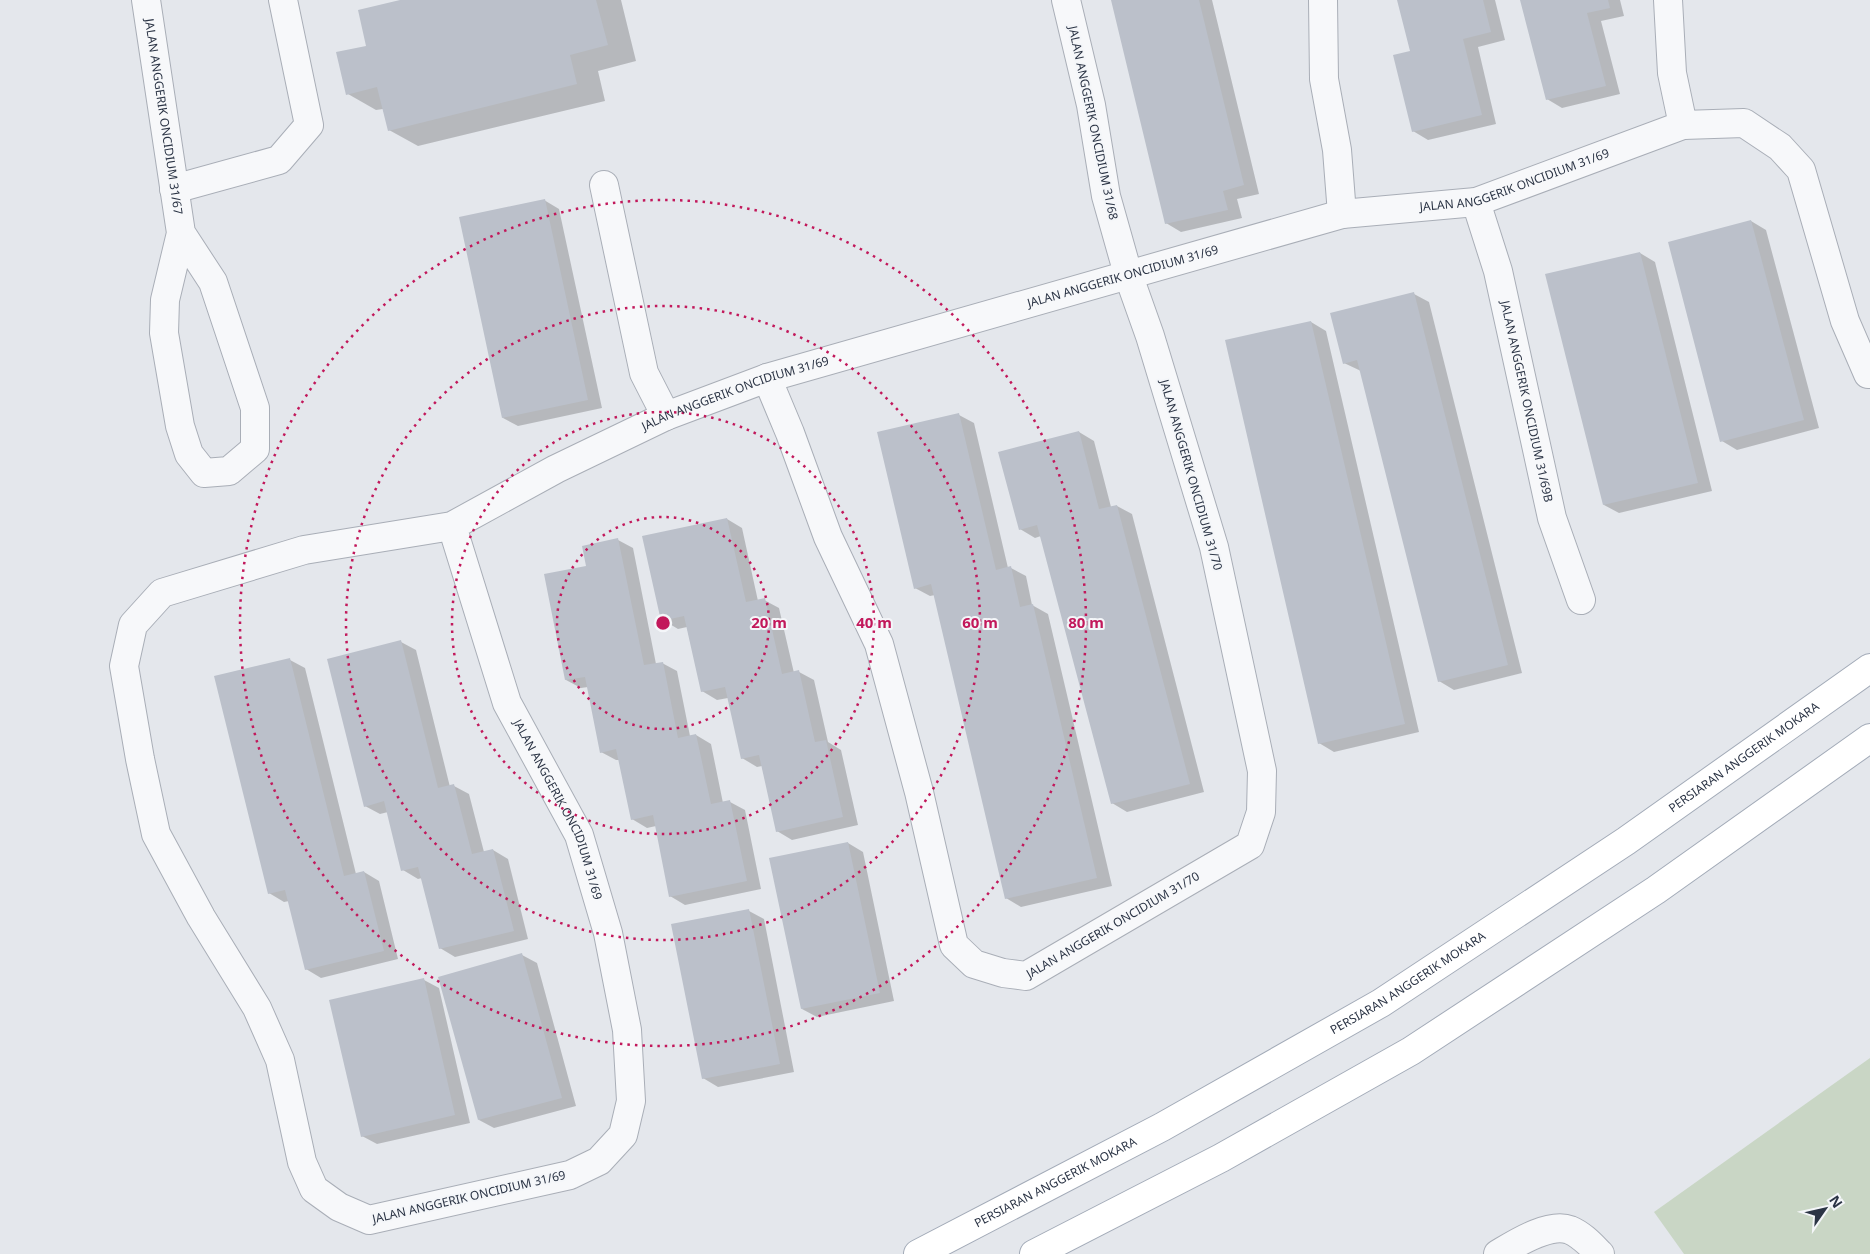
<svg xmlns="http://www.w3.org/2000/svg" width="1870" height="1254" font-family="'Noto Sans',sans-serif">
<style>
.green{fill:#c9d6c5}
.shadow{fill:#0003}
.building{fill:#bbc0ca}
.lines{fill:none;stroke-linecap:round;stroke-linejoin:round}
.minor-casing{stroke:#a9aeb7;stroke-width:30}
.major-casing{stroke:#a3abb8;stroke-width:30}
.minor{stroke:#f7f8fa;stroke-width:28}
.major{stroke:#fff;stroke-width:28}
.ring{fill:none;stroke:#c2185b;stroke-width:2.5;stroke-dasharray:2.5 5}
.labels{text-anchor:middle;stroke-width:4;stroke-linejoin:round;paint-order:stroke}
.street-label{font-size:12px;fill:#2b3445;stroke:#f4f6f9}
.centre{fill:#c2185b;stroke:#f4f6f9;stroke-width:2.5}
.ring-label{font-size:15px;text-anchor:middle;font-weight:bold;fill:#c2185b;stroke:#f4f6f9;stroke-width:4;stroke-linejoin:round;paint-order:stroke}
</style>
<rect width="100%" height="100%" fill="#e4e7ec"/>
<!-- green -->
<path class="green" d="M1870 1058V1254H1684L1654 1212Z"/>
<!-- shadow -->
<path class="shadow" d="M405 0H621L636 61 598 71 605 101 418 146 389 130 383 109 376 110 348 94 368 47Z
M1112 0H1212L1259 194 1237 199 1242 218 1181 232 1166 223Z
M1398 0H1495L1505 40 1478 47 1496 124 1428 140 1413 131 1411 52Z
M1522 0H1620L1624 16 1601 21 1620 94 1562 108 1547 99Z
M544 200 559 209 602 408 518 426 503 418Z
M1751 221 1766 230 1819 428 1737 450 1722 441Z
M1640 253 1655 262 1712 491 1619 513 1604 505Z
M1414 294 1429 302 1522 673 1454 690 1439 681 1361 371 1344 363Z
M1311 322 1326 331 1419 732 1334 752 1319 743Z
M959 415 974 423 1008 568H1011L1026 576 1032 605 1048 614 1112 886 1021 907 1006 898 935 595 930 596 915 588Z
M1079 432 1094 441 1111 507 1117 506 1132 514 1204 792 1127 812 1112 803 1041 536 1035 538 1020 529Z
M727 519 742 528 758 601 764 600 779 608 794 673 799 672 814 680 828 742 841 750 858 825 792 840 777 831 762 766 757 767 742 758 728 698 717 700 702 691 687 627 678 629 663 620Z
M618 540 633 548 656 664 662 663 677 671 690 736 696 735 711 744 723 803 730 802 745 810 761 889 685 905 670 896 656 826 647 828 632 819 620 760H616L601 752 588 687 581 688 566 680 587 567Z
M401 642 416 650 450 787 454 786 469 794 484 852 493 850 508 859 528 939 455 957 440 948 422 878 418 879 403 870 388 812 380 814 365 806Z
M290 660 305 668 356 874 364 872 379 881 398 959 321 978 306 969 289 901 284 902 269 893Z
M848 843 863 852 894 1001 817 1017 802 1009Z
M749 911 764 919 794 1072 718 1087 703 1078Z
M522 955 537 963 576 1106 494 1128 479 1120Z
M424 980 439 988 470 1123 377 1144 362 1136Z"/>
<!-- building -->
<path class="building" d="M400 0H596L608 45 570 55 577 84 388 131 377 87 346 95 336 52 366 46 358 10Z
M1111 0H1199L1244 185 1223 191 1228 210 1165 224Z
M1397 0H1483L1491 32 1463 39 1482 115 1412 132 1393 55 1410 51Z
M1520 0H1608L1610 8 1587 13 1606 86 1546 100Z
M545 199 588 400 502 418 459 217Z
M1751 220 1804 420 1720 442 1668 242Z
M1640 252 1698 483 1603 505 1545 274Z
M1414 292 1508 665 1438 682 1357 360 1343 364 1330 313Z
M1311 321 1405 724 1318 744 1225 340Z
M959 413 996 570 1011 566 1020 607 1033 604 1097 878 1005 899 931 584 914 589 877 432Z
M1079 431 1099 509 1117 505 1190 784 1111 804 1037 525 1019 530 998 452Z
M727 518 746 602 765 598 782 674 799 670 815 742 826 740 843 817 776 832 759 755 741 759 725 687 701 692 684 616 661 621 642 536Z
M618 538 644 665 663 662 678 738 696 734 711 804 730 800 747 881 669 897 653 815 631 820 616 749 600 753 585 677 565 680 544 574 586 566 582 546Z
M401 640 438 788 454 784 472 854 493 849 514 931 439 949 418 867 401 871 384 801 364 807 327 659Z
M290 658 344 876 364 871 384 951 305 970 285 890 268 894 214 676Z
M848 842 880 993 801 1009 769 858Z
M749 909 780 1064 702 1079 671 924Z
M522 953 562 1098 478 1120 438 977Z
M424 978 455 1115 361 1137 329 1000Z"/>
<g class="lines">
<defs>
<g id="minor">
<path id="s1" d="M146 0 181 233 165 300 164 333 180 426 189 454 204 473 229 471 255 449V408L213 282 181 233"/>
<path d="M1323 0 1324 79 1337 150 1342 214"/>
<path d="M1668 0 1672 73 1683 125"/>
<path d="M604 185 644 373 666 416"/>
<path d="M174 189 279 160 309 125 283 0"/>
<path id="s2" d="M1476 202 1498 271 1552 518 1581 600"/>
<path id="s3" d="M767 378 790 433 828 537 879 644 919 792 954 945 974 964 1003 973 1026 976 1250 845 1261 812 1262 771 1214 547 1150 336 1128 274 1106 196 1091 105 1066 0"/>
<path id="s4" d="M452 526 507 703 579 835 608 933 627 1030 631 1101 623 1135 599 1161 570 1175 369 1220 339 1207 314 1189 302 1162 280 1060 257 1008 201 917 156 834 140 759 124 666 133 625 162 593 304 550 452 526 556 469 666 416 767 378 1342 214 1476 202 1683 125 1744 123 1780 147 1801 170 1845 321 1868 374"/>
<path d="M1498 1254C1515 1244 1549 1222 1570 1230 1582 1235 1591 1245 1600 1254"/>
</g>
<g id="major">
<path id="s5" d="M918 1254 1162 1127 1381 1003 1626 841 1870 668"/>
<path d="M1034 1254 1221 1158 1411 1051 1656 890 1870 738"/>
</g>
</defs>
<!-- minor casing -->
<use href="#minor" class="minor-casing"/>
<!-- major casing -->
<use href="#major" class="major-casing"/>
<!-- minor -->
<use href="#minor" class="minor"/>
<!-- major -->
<use href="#major" class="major"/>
</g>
<!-- distance rings -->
<g class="ring">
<circle cx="663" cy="623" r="106"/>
<circle cx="663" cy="623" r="211"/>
<circle cx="663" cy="623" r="317"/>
<circle cx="663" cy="623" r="423"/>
</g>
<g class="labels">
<!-- street labels -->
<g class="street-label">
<text dy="4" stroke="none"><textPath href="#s1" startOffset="118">JALAN ANGGERIK ONCIDIUM 31/67</textPath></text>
<text transform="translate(1093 123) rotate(78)" y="4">JALAN ANGGERIK ONCIDIUM 31/68</text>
<text dy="4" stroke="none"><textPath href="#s4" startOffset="3050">JALAN ANGGERIK ONCIDIUM 31/69</textPath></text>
<text dy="4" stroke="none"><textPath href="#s4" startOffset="2645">JALAN ANGGERIK ONCIDIUM 31/69</textPath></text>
<text dy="4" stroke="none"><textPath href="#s4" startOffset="2240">JALAN ANGGERIK ONCIDIUM 31/69</textPath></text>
<text dy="4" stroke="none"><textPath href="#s2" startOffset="206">JALAN ANGGERIK ONCIDIUM 31/69B</textPath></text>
<text transform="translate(1191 475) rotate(74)" y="4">JALAN ANGGERIK ONCIDIUM 31/70</text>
<text dy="4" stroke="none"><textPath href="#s5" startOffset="965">PERSIARAN ANGGERIK MOKARA</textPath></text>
<text dy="4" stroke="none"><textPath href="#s4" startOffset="304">JALAN ANGGERIK ONCIDIUM 31/69</textPath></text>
<text dy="4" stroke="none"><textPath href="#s3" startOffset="781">JALAN ANGGERIK ONCIDIUM 31/70</textPath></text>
<text dy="4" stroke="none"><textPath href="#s5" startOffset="560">PERSIARAN ANGGERIK MOKARA</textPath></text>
<text dy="4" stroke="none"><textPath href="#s5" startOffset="155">PERSIARAN ANGGERIK MOKARA</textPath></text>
<text transform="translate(469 1197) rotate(-13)" y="4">JALAN ANGGERIK ONCIDIUM 31/69</text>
</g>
</g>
<circle cx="663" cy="623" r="8" class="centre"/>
<g class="ring-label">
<text x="769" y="628">20 m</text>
<text x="874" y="628">40 m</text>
<text x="980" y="628">60 m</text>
<text x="1086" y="628">80 m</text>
</g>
<!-- north arrow -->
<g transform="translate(1825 1209) rotate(56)" stroke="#f4f6f9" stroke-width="4" paint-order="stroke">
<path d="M0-4L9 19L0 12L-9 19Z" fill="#2b3445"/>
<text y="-8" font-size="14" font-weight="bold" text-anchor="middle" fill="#2b3445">N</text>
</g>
</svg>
